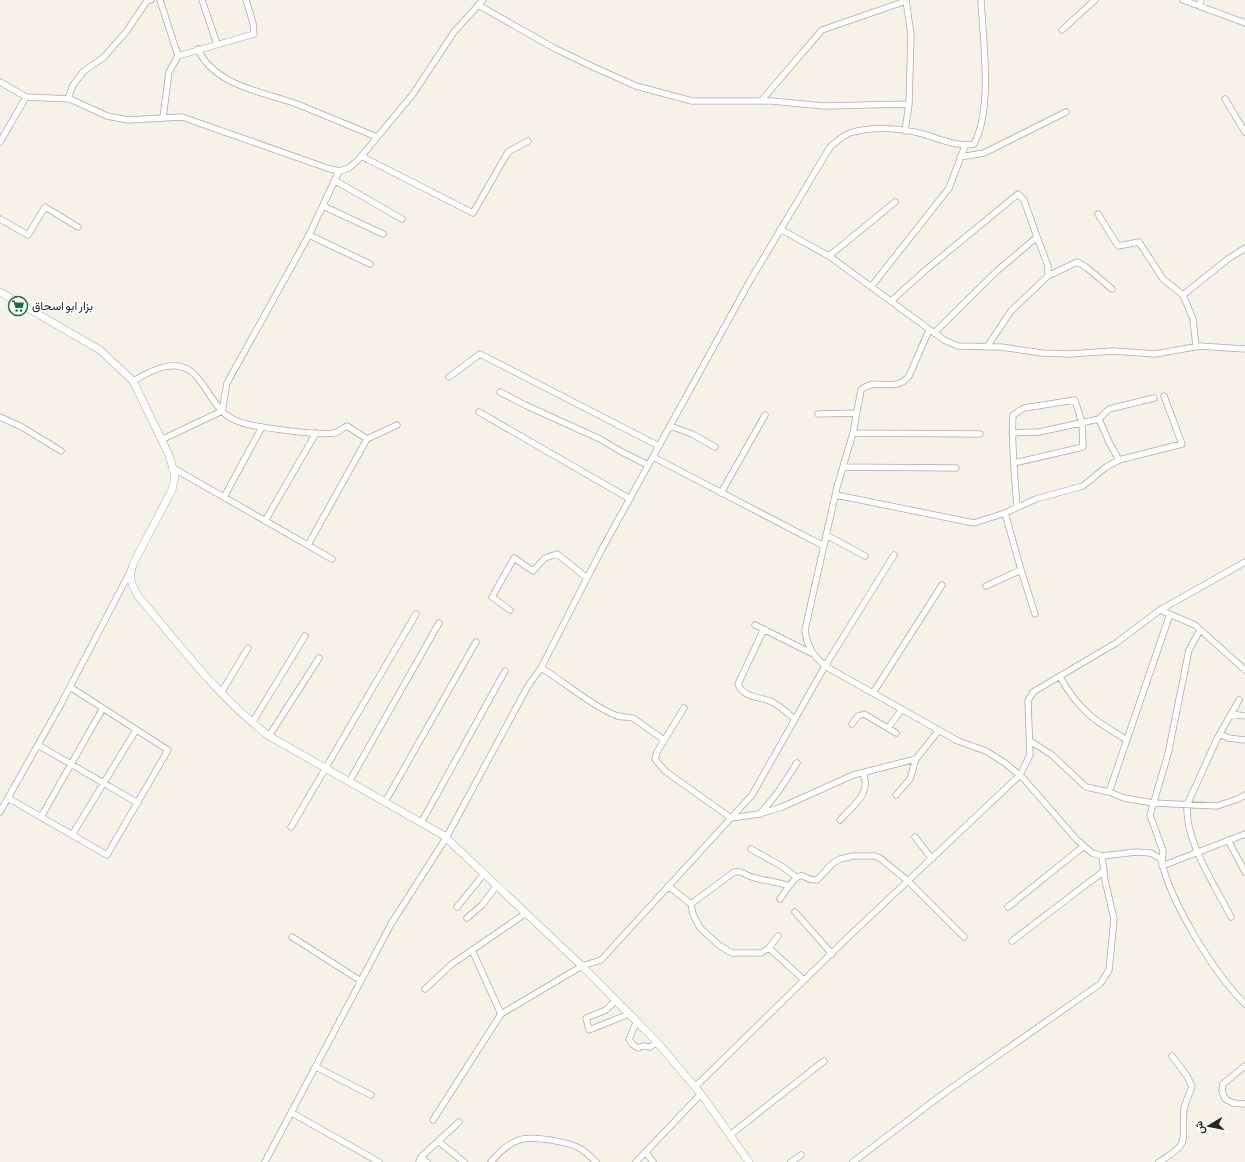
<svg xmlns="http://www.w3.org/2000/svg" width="1245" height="1162" font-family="'Asap Condensed',Vazirmatn,sans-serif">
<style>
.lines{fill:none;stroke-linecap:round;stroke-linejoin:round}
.minor-casing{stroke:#aeaba3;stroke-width:7}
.tertiary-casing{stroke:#aeaba3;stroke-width:8}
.minor{stroke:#fff;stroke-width:5.5}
.tertiary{stroke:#fff;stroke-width:7}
.labels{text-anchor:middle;stroke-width:4;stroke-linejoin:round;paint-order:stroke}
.poi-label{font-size:12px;fill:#272623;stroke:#fff;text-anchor:start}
</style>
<rect width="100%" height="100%" fill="#f5f2e8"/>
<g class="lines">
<defs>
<path id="minor" d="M160 0 178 56 169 72 163 118
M202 0 217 44
M1183 0 1245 23
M478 5 554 48 591 66 636 86 692 101H772L823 106 909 104
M1200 6 1201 0
M1062 30 1095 0
M198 49C214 86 264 92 297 104 324 115 350 126 377 137
M178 56 254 34 253 23 246 0
M0 82 26 97 70 99 107 116 128 120 182 117 327 168 339 171 349 168 359 159 413 94 454 32 483 0
M68 99 73 85 84 71 104 57 126 32 147 1 151 0
M1225 99 1245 132
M761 101 822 30 906 1
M905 131 909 104 911 35 906 0
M0 142 26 97
M361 156 473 213 508 152 528 141
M960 157 984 153 1066 112
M334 180 402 219
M323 206 383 234
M1098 214 1118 246 1139 242 1163 279 1183 295 1193 319 1196 347
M0 219 28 235 45 207 78 227
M780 229 829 256 944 340 958 346 1001 347 1042 353 1070 354 1113 351 1155 354 1200 346 1245 349
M309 235 370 264
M829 256 895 202
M871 287 949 188 965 146
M1183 295 1228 259 1245 248
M891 301 928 268 1018 194 1024 200 1037 237
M929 330 909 376C895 394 876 376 861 390L853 433 837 487 805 630C807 647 813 655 825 666L958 741 986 751 1005 763 1023 778 1077 840 1092 853 1102 856 1136 852 1151 853 1161 859C1170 902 1214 973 1245 1004
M934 333 998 270 1037 237 1048 266V276
M987 347 1011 311 1048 276 1077 262 1086 267 1112 289
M449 377 480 354 659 446
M133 381C152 370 179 355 197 377 206 387 212 401 222 411 226 415 232 419 237 421 251 427 320 436 334 433 339 432 343 428 347 426L367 439
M500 392 525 405 600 439 620 451 648 465
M479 412 630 499
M818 414 856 413
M0 417 22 427 61 451
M1099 419 1109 409 1154 398
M670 426 692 434 715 447
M853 433 980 434
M161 440 222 411 227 383 309 235 339 171
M653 457 824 546
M1119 460 1182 444 1164 396
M1014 463 1083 447 1082 423 1075 400 1024 408 1013 415C1011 446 1015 476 1017 507
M843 467 956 468
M173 468 332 559
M721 493 765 415
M836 495 974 523 1005 513 1036 499 1083 486 1106 467 1119 460 1109 442 1099 419 1039 432 1012 433
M224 497 262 427
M1005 513 1021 570 1035 614
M265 521 316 433
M826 535 865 556
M308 545 367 439 397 425
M986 586 1021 570
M510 610 492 597 514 558 533 571 545 558 557 554 587 578
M1160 610 1195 625 1245 670
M755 625 811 653
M764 629 738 684C744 699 760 696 772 702 780 706 788 714 795 719
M1200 630 1189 650 1168 754 1150 815 1163 851 1162 866 1245 834
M541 668C565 682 590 705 615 715 621 718 626 716 633 718L664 740
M1060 677C1079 711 1095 721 1127 740
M221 693 248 648
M873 693 942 585
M684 708 657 752 655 759 665 771 731 818 759 814 782 807 853 775 916 759 939 730
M1231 714 1245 716
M252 723 305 636
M852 724 858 716 864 714 896 733
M888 728 902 709
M1220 734 1228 738 1245 740
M269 736 319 658
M1030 741 1052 755 1086 787 1109 792 1124 798 1153 803 1217 806 1238 799 1245 795
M38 745 138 803
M349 782 439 623
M1109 792 1170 614
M896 795 910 779 916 759
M8 798 107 855 168 750 70 687
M385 802 476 642
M0 812 61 704 130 572
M760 814 778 792 797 763
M41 817 103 708
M840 820C853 806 872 793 863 773
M421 823 505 671
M291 827 416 614
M72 835 136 730
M915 837 932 859
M1228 840 1245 872
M751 849 783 867 796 877
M668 886 691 904 734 872C741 871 743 873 749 876 761 881 776 881 789 886 805 866 801 881 817 880L833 863 840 859 853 856H875L880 858 908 881 964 937
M780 899 789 886
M691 904 693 914 700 928 720 946 732 953H761L769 948 778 936
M457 907 484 874
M1008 907 1084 846
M795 912 832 954
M1231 917C1215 885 1185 842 1187 805L1217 739 1239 700
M467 918 482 905 497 885
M292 937 361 981
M1012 941 1104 871
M769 948 804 980
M472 950 501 1014 582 966 601 960 752 795 825 666 894 555
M425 989 452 964 526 913
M616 1000 606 1010 586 1018 589 1030 629 1014
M637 1022C632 1028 633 1033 629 1039L632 1044 638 1048 643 1046 650 1047 657 1042
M1245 1066 1223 1084 1222 1091 1225 1099 1233 1103 1245 1104
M316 1067 371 1095
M695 1087 842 943 1020 775 1030 755 1028 701 1033 692 1116 643 1160 610 1245 562
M292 1113 379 1162
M433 1120 501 1014
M730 1135 824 1061
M438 1141 464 1162
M646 1152 653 1162
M421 1157 427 1162
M265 1162 391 924 446 838 528 686 541 668 602 549 751 279 830 147C836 142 842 136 850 133 872 126 901 128 923 134 940 139 956 147 974 144 993 109 983 40 981 0
M419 1162 421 1157 459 1122
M491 1162C499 1152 507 1144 519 1140 532 1135 568 1142 579 1148 585 1151 591 1157 596 1162
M636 1162 701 1094
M791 1162 801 1155
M853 1162 947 1091 1100 984 1109 970 1114 919 1105 880 1102 856
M1159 1162C1192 1142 1181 1142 1184 1110 1185 1101 1190 1094 1192 1086L1187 1076 1172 1056"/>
<path id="tertiary" d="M0 292 100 350 133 381 169 455 175 476 172 490 134 562C128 578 130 581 138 596 179 644 218 697 269 736L443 835 582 966 657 1042 701 1094 749 1162"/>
</defs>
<!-- minor casing -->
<use href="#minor" class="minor-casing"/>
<!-- tertiary casing -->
<use href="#tertiary" class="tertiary-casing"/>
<!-- minor -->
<use href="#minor" class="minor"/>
<!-- tertiary -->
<use href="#tertiary" class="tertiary"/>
</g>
<!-- icons -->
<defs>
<symbol id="supermarket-ring" viewBox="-11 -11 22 22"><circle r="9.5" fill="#fff" stroke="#166c3f" stroke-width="1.5"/><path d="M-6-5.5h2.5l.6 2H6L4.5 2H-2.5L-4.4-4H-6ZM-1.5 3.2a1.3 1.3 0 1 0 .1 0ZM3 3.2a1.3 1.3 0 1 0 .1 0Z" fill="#166c3f"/></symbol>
</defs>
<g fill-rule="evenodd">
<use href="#supermarket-ring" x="7" y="295" width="22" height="22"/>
</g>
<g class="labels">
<!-- poi labels -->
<g class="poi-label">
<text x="32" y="310">بزار ابو اسحاق</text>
</g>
</g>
<!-- north arrow -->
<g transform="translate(1209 1126) rotate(260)" stroke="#ffffff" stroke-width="3" paint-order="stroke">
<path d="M0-3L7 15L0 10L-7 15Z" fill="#272623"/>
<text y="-6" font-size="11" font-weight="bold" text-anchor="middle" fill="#272623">ش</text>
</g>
</svg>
